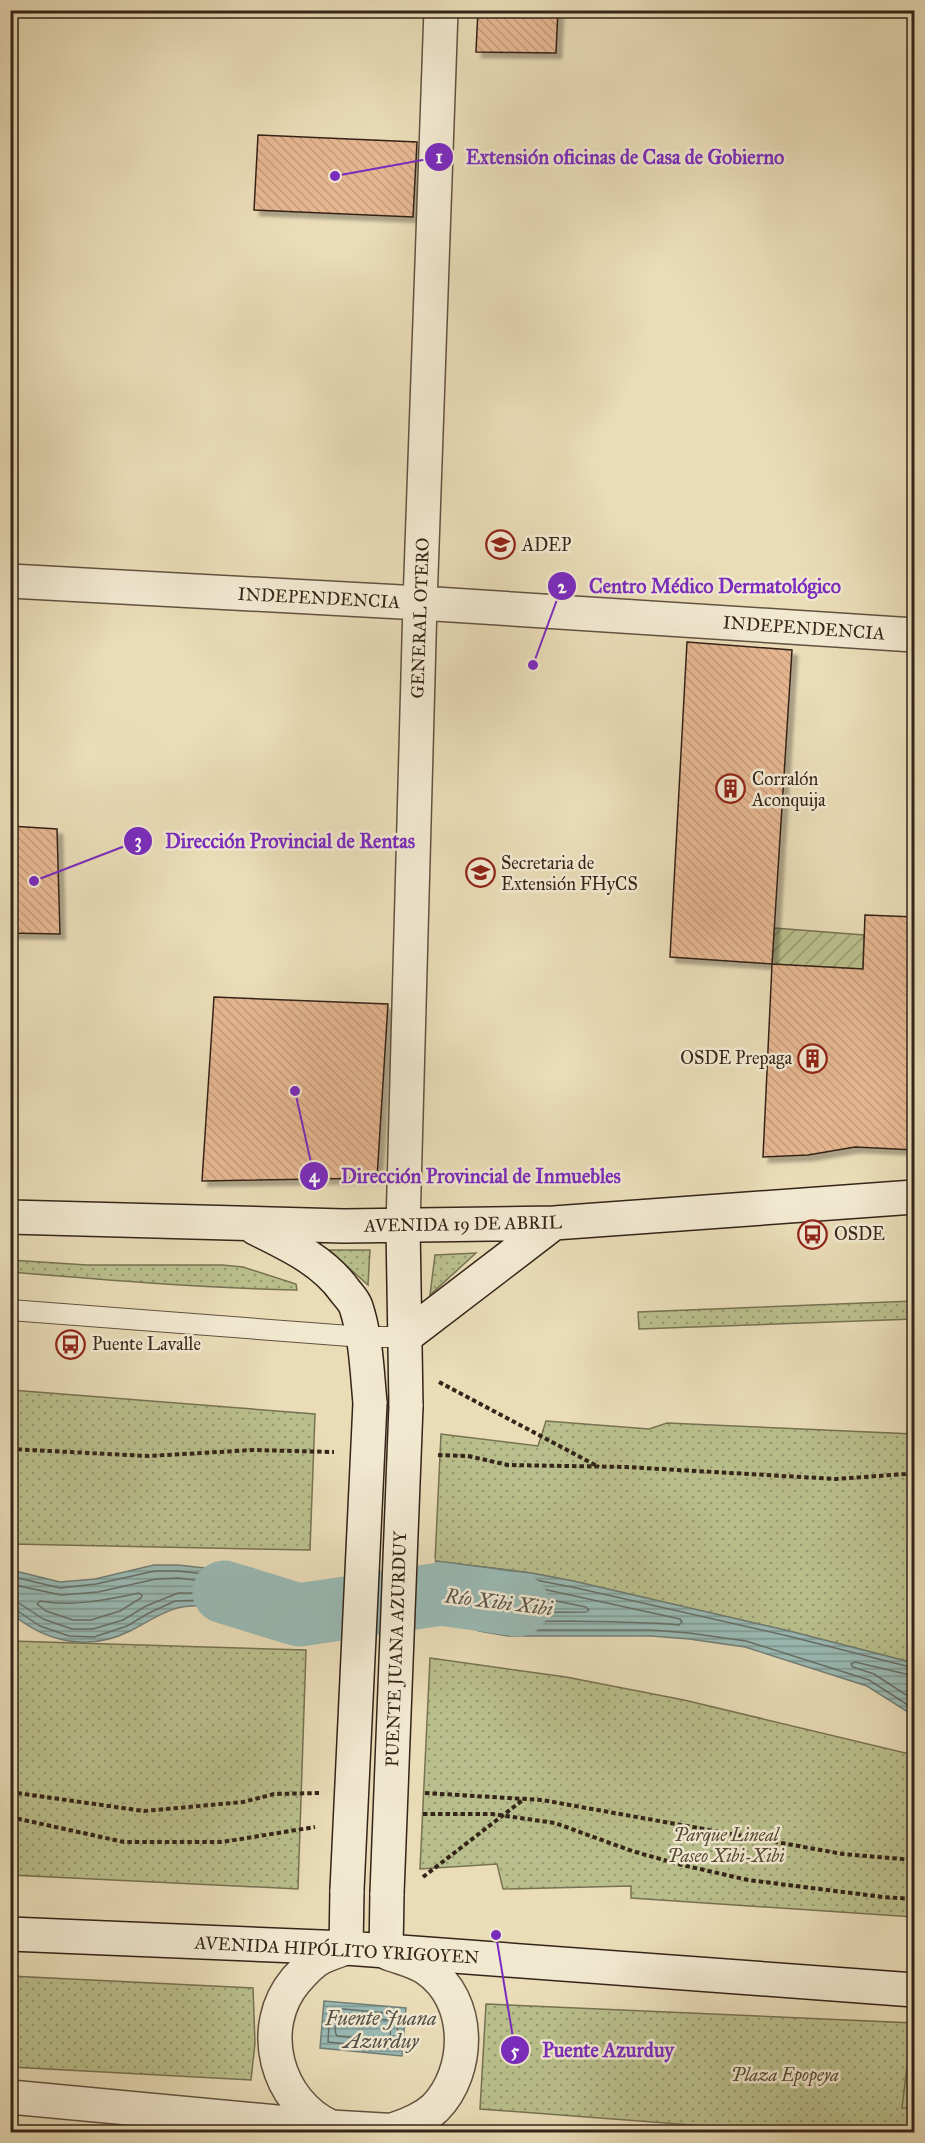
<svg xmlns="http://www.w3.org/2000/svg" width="925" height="2143" font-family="'IM FELL Great Primer',serif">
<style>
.grass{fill:url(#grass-dots);stroke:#777252;stroke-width:1.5}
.garden{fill:url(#garden-furrows);stroke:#777252;stroke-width:1.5}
.pitch{fill:#b9bf8c;stroke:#777252;stroke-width:1.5}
.water{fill:url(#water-rules);stroke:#717e77;stroke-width:1.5}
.pier{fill:#e9dcb7}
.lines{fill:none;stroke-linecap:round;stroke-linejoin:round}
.shore{stroke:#676f67;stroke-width:1.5}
.river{stroke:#99bab5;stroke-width:63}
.building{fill:url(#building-back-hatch);stroke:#352419;stroke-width:1.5;filter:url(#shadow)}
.lane-casing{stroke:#625240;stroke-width:22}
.street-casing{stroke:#625240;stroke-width:36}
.secondary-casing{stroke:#352419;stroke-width:36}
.path{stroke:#352419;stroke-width:4;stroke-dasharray:4.5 3;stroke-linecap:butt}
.lane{stroke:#f1e8d0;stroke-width:20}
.street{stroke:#f1e8d0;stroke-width:33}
.secondary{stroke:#f1e8d0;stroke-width:33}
.secondary-bridge-casing{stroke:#352419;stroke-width:36;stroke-linecap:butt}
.secondary-bridge{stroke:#f1e8d0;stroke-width:33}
.labels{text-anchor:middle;stroke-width:5;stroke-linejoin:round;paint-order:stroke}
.poi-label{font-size:18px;fill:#352419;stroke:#f1e8d0;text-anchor:start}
.street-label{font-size:18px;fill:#352419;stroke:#f1e8d0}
.park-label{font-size:18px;font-style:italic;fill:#564b36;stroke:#f1e8d0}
.water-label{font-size:20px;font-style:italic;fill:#535148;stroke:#f1e8d0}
.leader{fill:none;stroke:#7b2cbf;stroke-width:2}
.callout-dot{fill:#7b2cbf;stroke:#f1e8d0;stroke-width:2}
.mark-label{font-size:18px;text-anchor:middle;font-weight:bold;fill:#fff}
.callout-label{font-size:20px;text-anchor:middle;font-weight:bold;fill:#7b2cbf;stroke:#f1e8d0;stroke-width:5;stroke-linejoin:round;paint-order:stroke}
</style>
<defs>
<pattern id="grass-dots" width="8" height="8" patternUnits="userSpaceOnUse" patternTransform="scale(1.5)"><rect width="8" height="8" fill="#b9bf8c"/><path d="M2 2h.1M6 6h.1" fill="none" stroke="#979b72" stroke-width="1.8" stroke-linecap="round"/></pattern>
<pattern id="garden-furrows" width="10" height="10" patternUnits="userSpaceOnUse" patternTransform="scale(1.5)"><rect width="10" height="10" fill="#b9bf8c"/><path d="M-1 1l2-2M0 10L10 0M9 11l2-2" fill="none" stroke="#979b72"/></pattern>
<pattern id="water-rules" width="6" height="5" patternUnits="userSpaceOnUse" patternTransform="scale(1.5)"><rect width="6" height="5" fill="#99bab5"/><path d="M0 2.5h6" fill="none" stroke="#7e9792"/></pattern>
<pattern id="building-back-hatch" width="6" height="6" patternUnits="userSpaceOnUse" patternTransform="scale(1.5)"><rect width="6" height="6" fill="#e5b690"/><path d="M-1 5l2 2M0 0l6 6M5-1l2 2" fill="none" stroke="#c59c7c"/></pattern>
<filter id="shadow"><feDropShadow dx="5.5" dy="5.5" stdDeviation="1.5" flood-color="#0004"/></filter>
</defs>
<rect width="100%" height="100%" fill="#e9dcb7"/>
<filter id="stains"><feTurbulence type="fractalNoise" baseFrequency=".00333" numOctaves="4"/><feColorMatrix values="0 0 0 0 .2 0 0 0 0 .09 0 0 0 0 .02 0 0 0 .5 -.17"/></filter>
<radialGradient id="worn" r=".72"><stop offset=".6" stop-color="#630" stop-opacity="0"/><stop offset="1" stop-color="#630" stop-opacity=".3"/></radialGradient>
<!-- grass -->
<path class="grass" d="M329 1250H370L368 1285Z
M476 1253 430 1295 435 1255Z
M10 1260 87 1265H222L243 1267 296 1284 297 1290C201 1288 106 1280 11 1272Z
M914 1301V1319L639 1329 638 1312Z
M11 1390 315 1414 310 1550 11 1544Z
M546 1421 649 1429 667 1423 914 1434V1663L789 1631 573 1581 531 1573 435 1561 441 1434 538 1446Z
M11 1641 306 1650 298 1889 11 1875Z
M430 1658 566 1677 684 1700 914 1755V1917L631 1898V1886L503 1889 497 1864 420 1869Z
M10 1976 253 1988 255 2043 251 2080 11 2067Z
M486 2004 914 2023V2132H784L480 2109Z"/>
<!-- garden -->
<path class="garden" d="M774 928 864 935 863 969 772 964Z"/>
<!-- pitch -->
<path class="pitch" d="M908 2058 914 2059V2108H902Z"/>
<!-- water -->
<path class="water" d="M435 1561 531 1573 573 1581 789 1631 914 1663V1716L867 1686 745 1647 689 1639 651 1636H508L479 1631 432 1615Z
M154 1565H178L223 1570 250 1578 281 1591 309 1588 307 1639C296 1636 286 1632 276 1629 266 1627 253 1629 244 1625 231 1618 218 1607 202 1606 171 1604 156 1618 130 1631 88 1652 45 1642 11 1613V1570L60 1582 95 1579Z
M324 2001 406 2008 402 2056 320 2048Z"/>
<!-- pier -->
<path class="pier" d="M435 1558 432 1618 429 1615 432 1561Z
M309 1585 312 1588 310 1639 307 1642Z"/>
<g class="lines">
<!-- shore -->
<path class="shore" d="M10 1576 60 1588 96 1584 155 1571H178L221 1576 248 1584 279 1597 300 1595 303 1598 301 1628 298 1630 277 1624 248 1620 233 1610 206 1600 175 1601 149 1613 127 1626 94 1637 69 1636 40 1626 16 1610 10 1609
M451 1577 529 1586 680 1619 682 1622 679 1625C644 1622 609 1622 573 1621 528 1621 490 1626 447 1605L448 1579Z
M10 1584 61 1595 98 1592 156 1579 178 1578 219 1583 245 1591 277 1604H292L295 1607 294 1618 291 1620 269 1614 250 1613 236 1603 208 1593H178L146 1606 123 1620 93 1629H72L43 1619 19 1603 10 1602
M457 1587 527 1595 586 1607 589 1610 586 1612C537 1612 504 1617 457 1600Z
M139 1593 142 1595 141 1598 120 1611 91 1620H73L46 1611 37 1604 40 1601C73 1607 106 1600 139 1593Z
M914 1668 788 1636 572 1587 530 1579 444 1568 441 1570 439 1611 481 1625 508 1630H651L689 1633 746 1641 869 1680 914 1709
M914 1676 855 1662 851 1664 853 1667 874 1674 914 1700
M332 2008 398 2014 397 2047 394 2049 328 2042 330 2010Z
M339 2016 389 2020 391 2023 390 2039 387 2041 337 2036C334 2032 335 2019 339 2016Z"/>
<!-- river -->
<path class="river" d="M224 1592 299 1615 441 1594 518 1605"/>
</g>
<!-- building -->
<path class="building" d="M478 10H558L556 53 476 52Z
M258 135 417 142 413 217 254 210Z
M687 642 792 650 772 964 670 957Z
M10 826 57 829 60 934 10 933Z
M865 915 915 917V1150L855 1147 808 1155 763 1157 772 964 863 969Z
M214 997 388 1004 377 1178 202 1181Z"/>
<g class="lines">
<defs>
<path id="lane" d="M10 1310 363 1337H405"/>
<path id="street" d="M10 581 420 603 914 635
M403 1226 420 603 441 10
M388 1953C401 1958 416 1961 427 1969 472 2000 471 2071 435 2108 422 2120 406 2125 390 2131
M10 2097 331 2127 417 2132
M331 2127C276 2102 256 2027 296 1980 303 1972 311 1963 320 1958 328 1954 337 1951 346 1948"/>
<path id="secondary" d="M10 1217 344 1226 554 1223 914 1197
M403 1226 406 1406
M255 1228C289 1245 323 1260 345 1291 349 1296 354 1301 356 1307 366 1337 367 1371 370 1403
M405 1337 554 1223
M10 1934 346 1948 914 1990
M346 1948 347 1890
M386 1952 387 1893"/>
</defs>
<!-- lane casing -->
<use href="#lane" class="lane-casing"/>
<!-- street casing -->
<use href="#street" class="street-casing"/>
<!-- secondary casing -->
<use href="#secondary" class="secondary-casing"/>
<!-- path -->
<path class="path" d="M439 1382 599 1467
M10 1449 149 1456 253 1450 334 1452
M438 1455 468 1456 508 1465 626 1467 836 1479 905 1474 914 1471
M10 1792 144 1811 243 1802 274 1794 319 1793
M425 1793 542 1800 843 1854 914 1860
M423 1814H492L555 1823 632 1851 678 1864 748 1880 883 1897 914 1899
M10 1817 124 1842H222L315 1827
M423 1877 524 1799"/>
<!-- lane -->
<use href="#lane" class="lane"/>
<!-- street -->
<use href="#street" class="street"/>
<!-- secondary -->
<use href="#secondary" class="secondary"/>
<defs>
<path id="secondary-bridge" d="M347 1890 370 1403
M387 1893 406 1406"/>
</defs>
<!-- secondary-bridge casing -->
<use href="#secondary-bridge" class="secondary-bridge-casing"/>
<!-- secondary-bridge -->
<use href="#secondary-bridge" class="secondary-bridge"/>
</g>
<!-- icons -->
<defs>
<symbol id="school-ring" viewBox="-11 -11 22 22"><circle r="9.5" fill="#f1e8d0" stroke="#8f2418" stroke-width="1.5"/><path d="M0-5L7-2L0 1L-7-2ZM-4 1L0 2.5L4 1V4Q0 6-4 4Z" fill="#8f2418"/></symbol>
<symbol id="building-ring" viewBox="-11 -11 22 22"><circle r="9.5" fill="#f1e8d0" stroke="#8f2418" stroke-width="1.5"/><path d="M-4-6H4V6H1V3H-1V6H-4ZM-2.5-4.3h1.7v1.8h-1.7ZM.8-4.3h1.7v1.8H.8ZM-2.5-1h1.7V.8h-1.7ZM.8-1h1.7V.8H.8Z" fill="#8f2418"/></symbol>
<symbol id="university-ring" viewBox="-11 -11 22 22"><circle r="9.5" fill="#f1e8d0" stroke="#8f2418" stroke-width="1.5"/><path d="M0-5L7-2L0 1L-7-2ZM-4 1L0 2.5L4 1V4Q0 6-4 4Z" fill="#8f2418"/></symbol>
<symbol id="bus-ring" viewBox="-11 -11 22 22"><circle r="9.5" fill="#f1e8d0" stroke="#8f2418" stroke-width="1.5"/><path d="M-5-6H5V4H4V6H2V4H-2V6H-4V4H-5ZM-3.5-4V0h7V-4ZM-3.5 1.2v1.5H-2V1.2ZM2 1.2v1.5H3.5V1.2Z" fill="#8f2418"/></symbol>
</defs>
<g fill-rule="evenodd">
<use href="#school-ring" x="484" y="528" width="33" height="33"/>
<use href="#building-ring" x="714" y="772" width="33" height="33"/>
<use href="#university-ring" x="464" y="856" width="33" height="33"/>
<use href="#building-ring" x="796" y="1042" width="33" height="33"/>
<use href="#bus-ring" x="796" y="1218" width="33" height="33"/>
<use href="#bus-ring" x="54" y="1328" width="33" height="33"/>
</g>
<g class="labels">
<!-- poi labels -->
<g class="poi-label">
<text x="522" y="551">ADEP</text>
<text x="752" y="785">Corralón<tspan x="752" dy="21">Aconquija</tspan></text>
<text x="501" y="869">Secretaria de<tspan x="501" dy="21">Extensión FHyCS</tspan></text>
<text x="792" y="1064" text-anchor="end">OSDE Prepaga</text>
<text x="834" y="1240">OSDE</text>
<text x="92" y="1350">Puente Lavalle</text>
</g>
<!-- street labels -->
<g class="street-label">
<text transform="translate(319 598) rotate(3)" y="6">INDEPENDENCIA</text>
<text transform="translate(420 618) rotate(-88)" y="6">GENERAL OTERO</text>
<text transform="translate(804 628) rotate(4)" y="6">INDEPENDENCIA</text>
<text transform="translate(463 1224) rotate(-1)" y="6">AVENIDA 19 DE ABRIL</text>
<text transform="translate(396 1649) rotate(-88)" y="6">PUENTE JUANA AZURDUY</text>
<text transform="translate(337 1950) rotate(3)" y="6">AVENIDA HIPÓLITO YRIGOYEN</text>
</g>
<!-- park labels -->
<g class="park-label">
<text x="726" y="1841">Parque Lineal<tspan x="726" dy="21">Paseo Xibi-Xibi</tspan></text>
<text x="785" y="2081">Plaza Epopeya</text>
</g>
<!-- water labels -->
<g class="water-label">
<text transform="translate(499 1602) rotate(7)" y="7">Río Xibi Xibi</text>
<text x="381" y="2025">Fuente Juana<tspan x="381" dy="23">Azurduy</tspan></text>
</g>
</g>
<!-- callouts -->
<path class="leader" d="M335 176L439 157M533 665L562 586M34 881L138 841M295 1091L314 1176M496 1935L515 2050"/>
<g class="callout-dot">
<circle cx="335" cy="176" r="6"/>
<circle cx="533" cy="665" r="6"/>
<circle cx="34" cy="881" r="6"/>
<circle cx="295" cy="1091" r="6"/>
<circle cx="496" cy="1935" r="6"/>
<circle cx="439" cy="157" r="15"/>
<circle cx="562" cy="586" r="15"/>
<circle cx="138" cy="841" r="15"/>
<circle cx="314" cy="1176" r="15"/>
<circle cx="515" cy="2050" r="15"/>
</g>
<g class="mark-label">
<text x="439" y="163">1</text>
<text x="562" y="593">2</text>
<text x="138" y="847">3</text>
<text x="314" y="1182">4</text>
<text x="515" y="2057">5</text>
</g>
<g class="callout-label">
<text x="625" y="164">Extensión oficinas de Casa de Gobierno</text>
<text x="715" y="593">Centro Médico Dermatológico</text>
<text x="290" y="848">Dirección Provincial de Rentas</text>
<text x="481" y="1183">Dirección Provincial de Inmuebles</text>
<text x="608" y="2057">Puente Azurduy</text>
</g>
<!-- margin -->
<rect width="925" height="2143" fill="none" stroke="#e9dcb7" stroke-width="36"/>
<rect x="12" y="12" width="901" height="2119" fill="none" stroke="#352419" stroke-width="3"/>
<rect x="18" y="18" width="889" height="2107" fill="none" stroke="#352419" stroke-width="1.5"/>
<rect width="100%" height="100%" filter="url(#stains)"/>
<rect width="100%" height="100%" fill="url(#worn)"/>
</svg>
